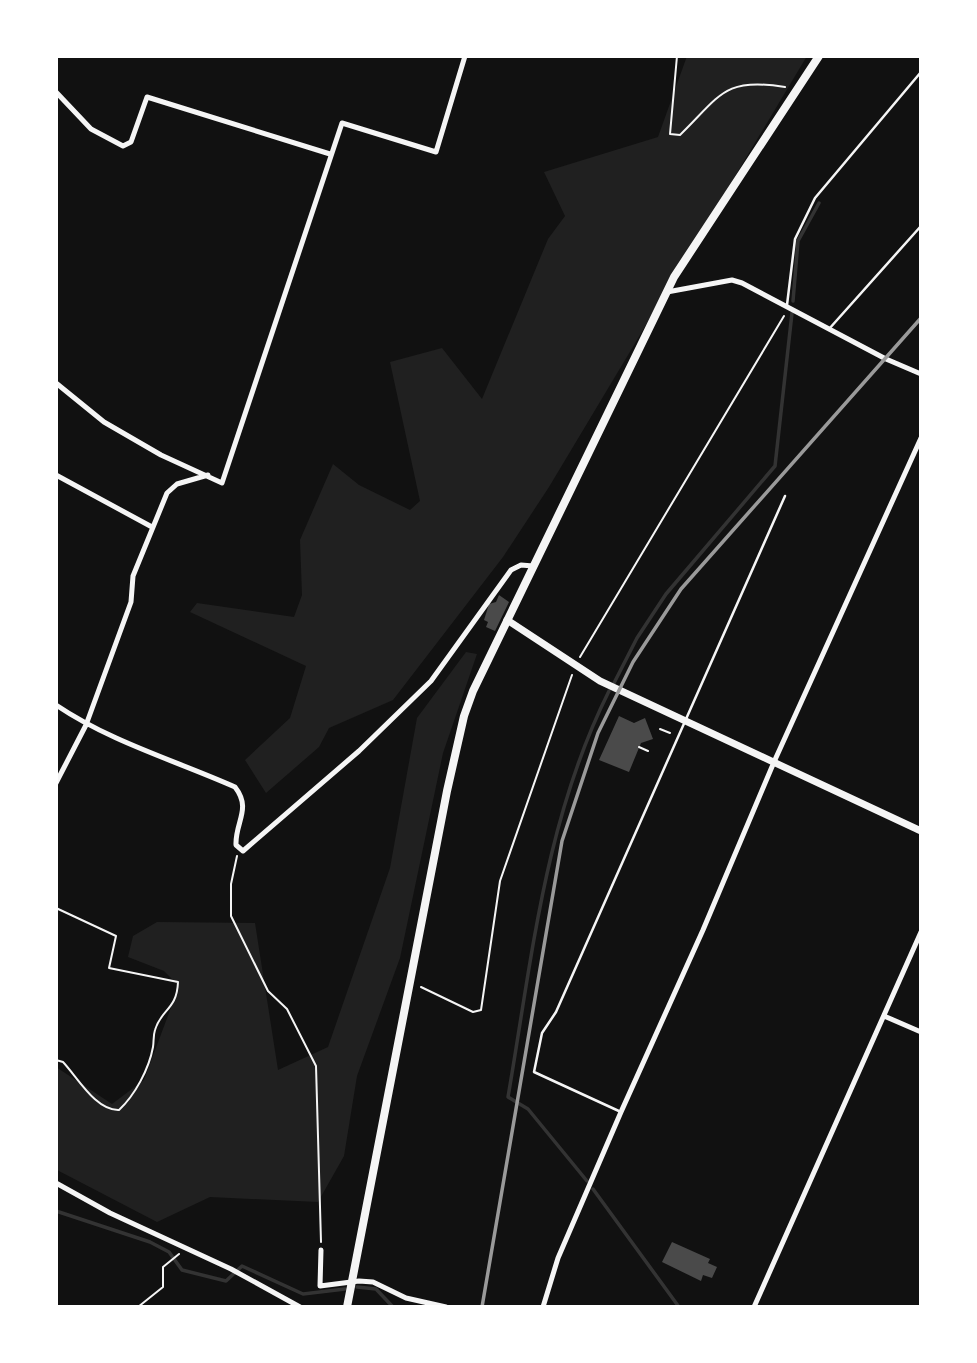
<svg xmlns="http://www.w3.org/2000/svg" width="977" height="1363" font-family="'Noto Sans',sans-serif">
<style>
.green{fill:#202020}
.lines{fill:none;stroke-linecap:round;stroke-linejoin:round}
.stream{stroke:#333;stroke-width:3.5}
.building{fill:#4a4a4a}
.path{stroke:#f5f5f5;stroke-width:2}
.service{stroke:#f5f5f5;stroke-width:2.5}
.minor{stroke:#f5f5f5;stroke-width:5}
.tertiary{stroke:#f5f5f5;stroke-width:7}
.secondary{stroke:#f5f5f5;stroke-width:8}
.rail{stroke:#9a9a9a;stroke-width:3.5}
</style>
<rect width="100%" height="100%" fill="#111"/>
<!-- green -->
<path class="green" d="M687 56H807L549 487 503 557 393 700 329 728 319 747 266 793 245 760 290 718 306 666 190 612 197 603 294 617 302 595 300 540 333 464 359 485 410 510 420 501 390 362 442 348 482 399 548 239 565 216 544 172 658 137Z
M466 652 477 654 443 753 400 958 357 1076 344 1156 318 1202 210 1197 157 1222 57 1170 56 1067 112 1104 144 1080 179 986 164 971 128 957 133 936 157 922 255 923 278 1070 328 1047 390 868 417 718Z"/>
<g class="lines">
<!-- stream -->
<path class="stream" d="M793 301 798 241 819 203
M614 683 637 638 666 594 775 466 792 313
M587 1181 528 1109 508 1097C532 958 545 819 609 691
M593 1189 679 1307
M56 1211 150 1242 169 1252 182 1270 226 1281 242 1266 303 1294 345 1289
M357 1287 376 1289 393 1307"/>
</g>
<!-- building -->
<path class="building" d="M499 595 509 602 495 631 486 627 488 622 484 620 489 604 496 602Z
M619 716 634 723 645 718 653 739 641 743 629 772 599 760Z
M672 1242 710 1259 708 1263 717 1267 712 1278 703 1275 701 1281 662 1262Z"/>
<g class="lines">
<!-- path -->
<path class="path" d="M677 56 670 134 680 135C721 95 724 77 785 87
M580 657 784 316
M660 729 670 733
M639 747 648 751
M237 856 231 884V916L268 991 287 1009 316 1066 321 1242
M56 908 116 936 109 968 178 982C177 1010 161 1009 155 1030 153 1036 154 1041 153 1047 149 1069 135 1095 119 1110 96 1111 78 1078 63 1062L56 1060
M421 987 473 1012 481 1010 500 881 572 675
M138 1307 163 1287V1267L179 1254"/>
<!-- service -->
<path class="service" d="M787 305 795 239 815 198 921 72
M829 329 921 226
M621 1112 534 1072 542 1033 556 1012 785 496"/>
<!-- minor -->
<path class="minor" d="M56 92 91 129 123 146 131 142 147 97 330 154
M667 292 732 280 742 283 884 358
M886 359 921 374
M56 383 104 422 161 455 222 483 342 123 436 152 465 56
M56 475 152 527
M56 705C111 742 174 760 235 787 252 809 235 822 236 845L243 851 359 751 431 681 511 570 521 565 533 566
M56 783 86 725 131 602 133 576 167 493 177 484 208 475
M884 1016 921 1032
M56 1183 110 1213 231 1269 300 1307
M321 1250 320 1286 359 1281 373 1282 406 1298 446 1307
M543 1307 558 1258 621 1112 703 930 774 762 921 438
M754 1307 921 932"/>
<!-- tertiary -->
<path class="tertiary" d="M507 620 600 681 921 831"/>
<!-- secondary -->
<path class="secondary" d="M347 1307 447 791 464 716 473 691 674 277 819 56"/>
<!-- rail -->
<path class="rail" d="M482 1307 562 841 598 733 633 662 681 589 921 318"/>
</g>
<!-- border -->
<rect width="977" height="1363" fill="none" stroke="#ffffff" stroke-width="116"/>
</svg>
